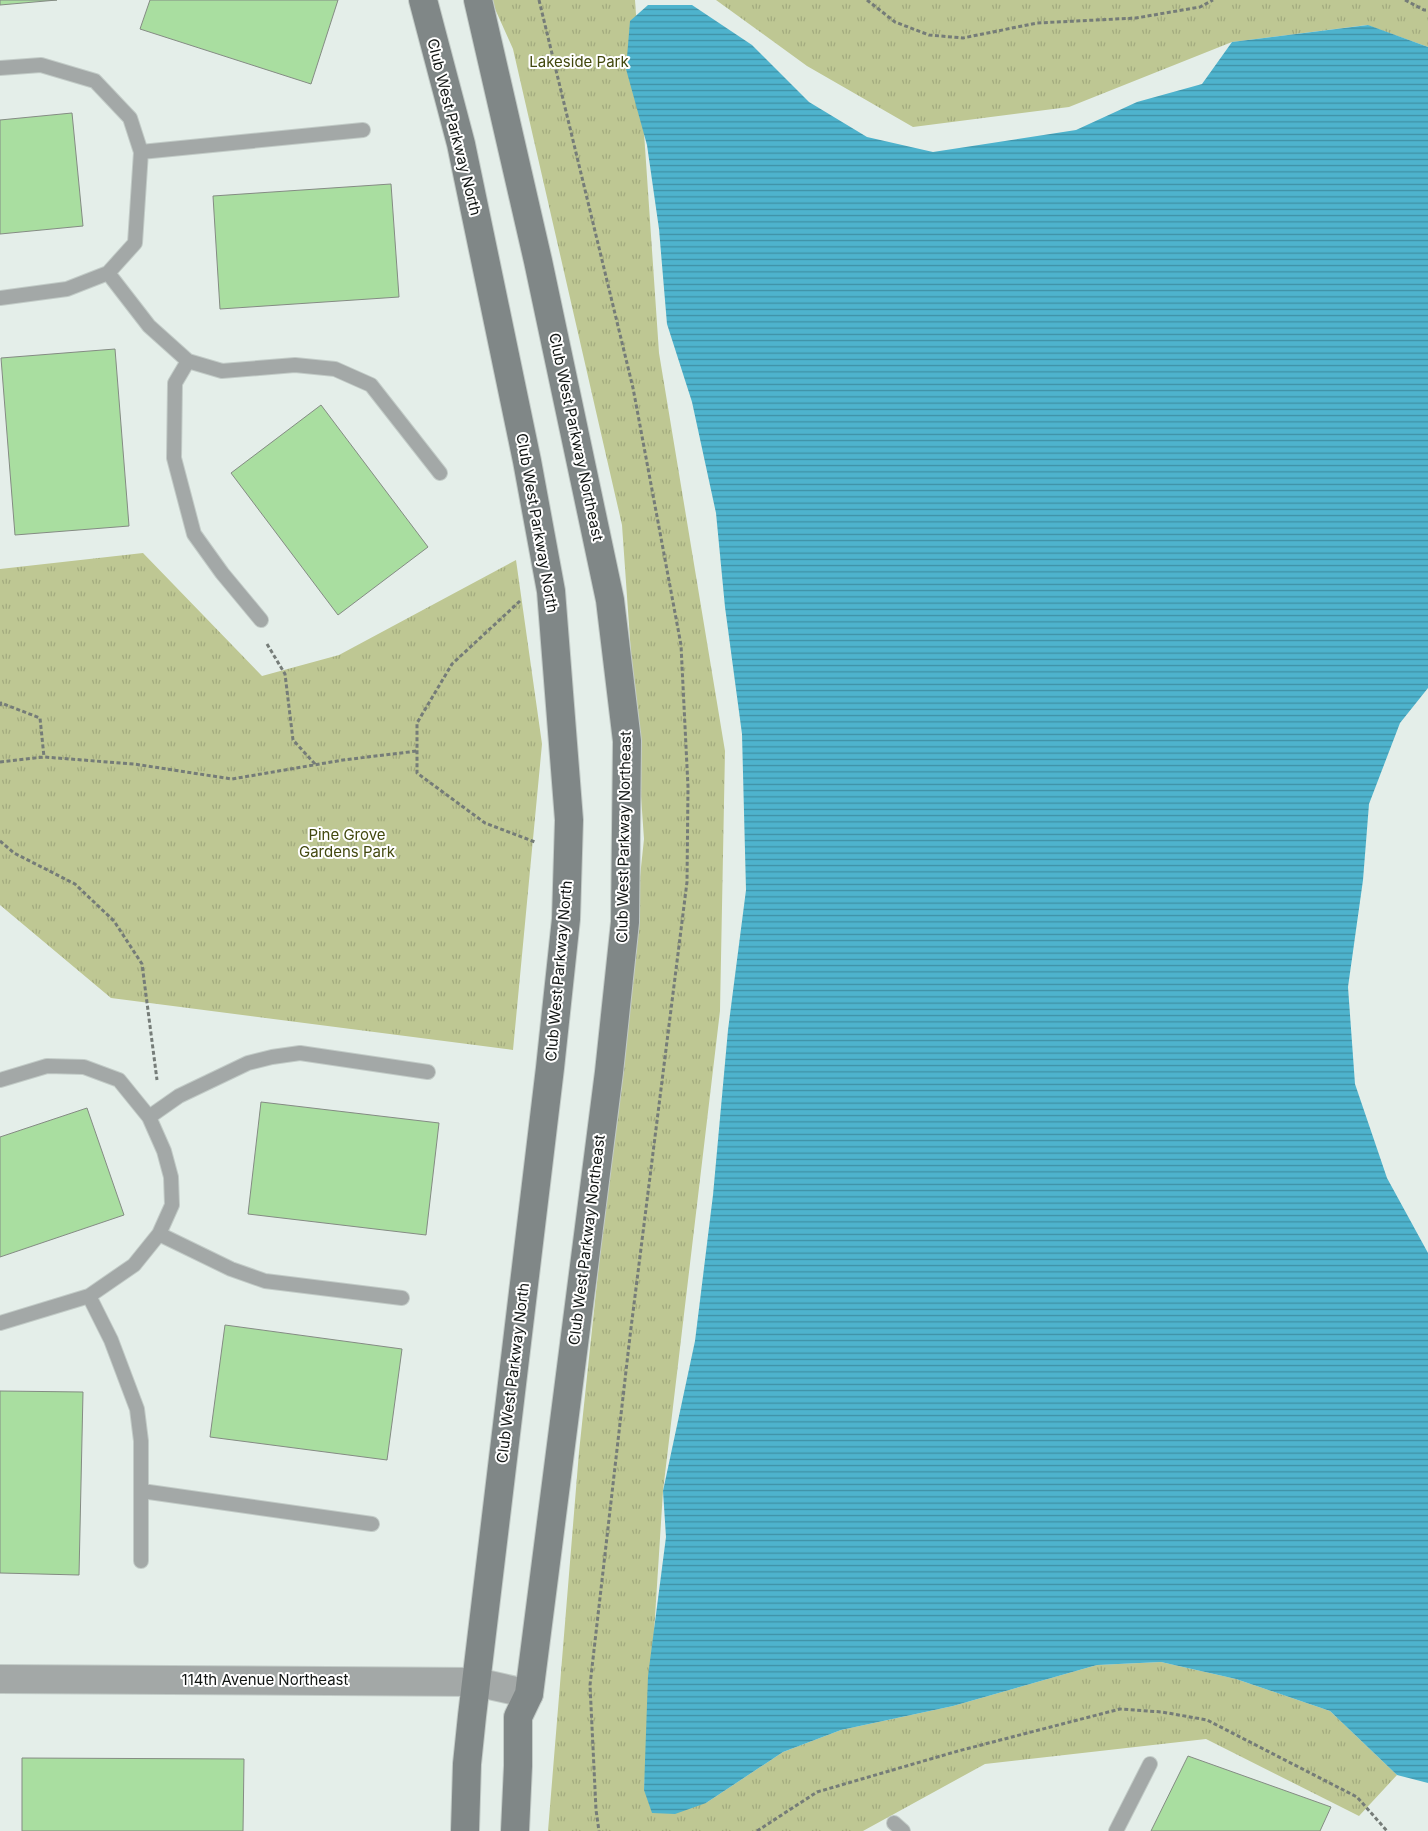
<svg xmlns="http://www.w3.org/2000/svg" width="1428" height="1831" font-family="Inter,sans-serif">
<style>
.park{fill:url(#park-tufts)}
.water{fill:url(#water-rules)}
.building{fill:#a9dea0;stroke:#848b83}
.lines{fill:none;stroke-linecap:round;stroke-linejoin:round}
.lane-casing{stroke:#c2cbc7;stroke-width:16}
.street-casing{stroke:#c2cbc7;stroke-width:30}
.secondary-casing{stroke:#c2cbc7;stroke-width:30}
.path{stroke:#757c78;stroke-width:3;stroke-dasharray:4 2.5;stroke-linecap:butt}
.lane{stroke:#a3a8a7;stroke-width:14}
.street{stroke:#a3a8a7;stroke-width:28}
.secondary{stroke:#808787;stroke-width:28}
.labels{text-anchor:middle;stroke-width:4;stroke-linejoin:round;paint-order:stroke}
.park-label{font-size:15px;fill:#42480e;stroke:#fff}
.street-label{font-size:15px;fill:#111513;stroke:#fff}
</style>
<defs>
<pattern id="park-tufts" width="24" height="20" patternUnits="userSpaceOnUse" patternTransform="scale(1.25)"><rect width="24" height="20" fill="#bec793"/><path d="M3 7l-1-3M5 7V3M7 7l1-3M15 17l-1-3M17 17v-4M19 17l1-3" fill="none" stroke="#a2aa7e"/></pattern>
<pattern id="water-rules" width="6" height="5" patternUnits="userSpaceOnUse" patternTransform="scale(1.25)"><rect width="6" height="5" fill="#4eb3cd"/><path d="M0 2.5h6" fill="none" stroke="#3f90a5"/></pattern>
</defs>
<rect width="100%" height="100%" fill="#e4eee9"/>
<!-- park -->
<path class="park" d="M491 0H635L659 353 725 751 720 1011 663 1491 644 1790 706 1803 783 1752 841 1730 953 1706 1097 1665 1161 1662 1236 1679 1330 1711 1397 1775 1359 1816 1206 1739 985 1764 863 1831H548L579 1452 644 839 622 525 513 49Z
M716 0H1428V47L1367 25 1232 42 1069 107 913 127 807 66Z
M143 553 262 676 339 655 516 560 542 744 513 1050 111 998 0 905V569Z"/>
<!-- water -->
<path class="water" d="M648 5H692L752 45 809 102 867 137 933 152 1076 130 1137 102 1202 84 1232 42 1368 25 1428 47V688L1400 723 1369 804 1363 880 1348 987 1355 1084 1387 1178 1428 1253V1783L1397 1775 1330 1711 1236 1679 1161 1662 1097 1665 953 1706 841 1730 783 1752 706 1803 675 1814 652 1813 644 1790 648 1676 666 1537 663 1491 695 1341 713 1195 728 1030 746 890 742 734 725 607 716 513 692 402 667 324 659 229 647 145 626 69 630 21Z"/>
<!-- building -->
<path class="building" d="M0 0H57L0 5Z
M150 0H338L311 84 140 29Z
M72 113 83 226 0 234V120Z
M391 184 399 297 220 309 213 196Z
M115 349 129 526 15 535 1 358Z
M321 405 428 547 338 615 231 473Z
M261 1102 439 1123 426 1235 248 1214Z
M87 1108 124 1215 0 1257V1137Z
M225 1325 402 1349 387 1460 210 1437Z
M0 1391 83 1392 79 1575 0 1573Z
M1188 1756 1331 1807 1320 1831H1151Z
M22 1758 244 1759 243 1831H22Z"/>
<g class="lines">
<defs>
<path id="lane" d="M0 68 41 65 95 81 130 118 141 152 135 243 108 273 67 289 0 298
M141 152 363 130
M108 273 149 326 188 361 222 371 295 365 335 369 371 385 440 473
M188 361 175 383 174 458 194 534 222 573 261 620
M0 1080 47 1066 84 1067 119 1080 149 1117 164 1151 171 1177 172 1205 159 1234 134 1265 89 1296 0 1323
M149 1117 179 1096 248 1063 272 1057 300 1053 428 1072
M159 1234 231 1269 265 1281 402 1298
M89 1296 111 1340 137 1409 141 1441V1561
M142 1491 372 1524
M894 1823 903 1831
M1116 1831 1150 1764"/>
<path id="street" d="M0 1679 476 1682 529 1694"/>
<path id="secondary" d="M423 0 461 144 527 461 551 591 569 820 566 919 550 1068 472 1716 467 1764 465 1831
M478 0 538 261 610 600 627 741 625 922 609 1072 529 1694 518 1717V1766L515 1831"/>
</defs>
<!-- lane casing -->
<use href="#lane" class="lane-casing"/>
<!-- street casing -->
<use href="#street" class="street-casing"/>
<!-- secondary casing -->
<use href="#secondary" class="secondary-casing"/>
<!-- path -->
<path class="path" d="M539 0 633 388 681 645 688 787 687 882 630 1336 590 1685 596 1810 599 1831
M867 0 895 22 929 35 963 38 1037 23 1136 18 1200 7 1213 0
M1405 0 1424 10H1428
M520 601 452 664 417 723V773L485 823 535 842
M267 644 285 674 293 740 315 764
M0 706 1 703 40 718 44 757
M0 762 44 757 134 764 232 779 343 760 417 751
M0 841 14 853 75 884 114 921 142 964 157 1080
M757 1831 817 1792 958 1751 1120 1709 1162 1712 1207 1720 1357 1797 1387 1831"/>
<!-- lane -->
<use href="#lane" class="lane"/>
<!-- street -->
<use href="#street" class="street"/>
<!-- secondary -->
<use href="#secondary" class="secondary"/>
</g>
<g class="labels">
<!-- park labels -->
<g class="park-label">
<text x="579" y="67">Lakeside Park</text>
<text x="347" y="840">Pine Grove<tspan x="347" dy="17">Gardens Park</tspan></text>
</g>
<!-- street labels -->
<g class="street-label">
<text transform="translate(454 127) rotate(76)" y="5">Club West Parkway North</text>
<text transform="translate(576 437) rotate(78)" y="5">Club West Parkway Northeast</text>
<text transform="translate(537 523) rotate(80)" y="5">Club West Parkway North</text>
<text transform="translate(624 837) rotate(-89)" y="5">Club West Parkway Northeast</text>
<text transform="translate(559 971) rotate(-85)" y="5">Club West Parkway North</text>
<text transform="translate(587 1240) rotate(-83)" y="5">Club West Parkway Northeast</text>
<text transform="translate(513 1373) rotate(-83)" y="5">Club West Parkway North</text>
<text x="265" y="1685">114th Avenue Northeast</text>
</g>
</g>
</svg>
